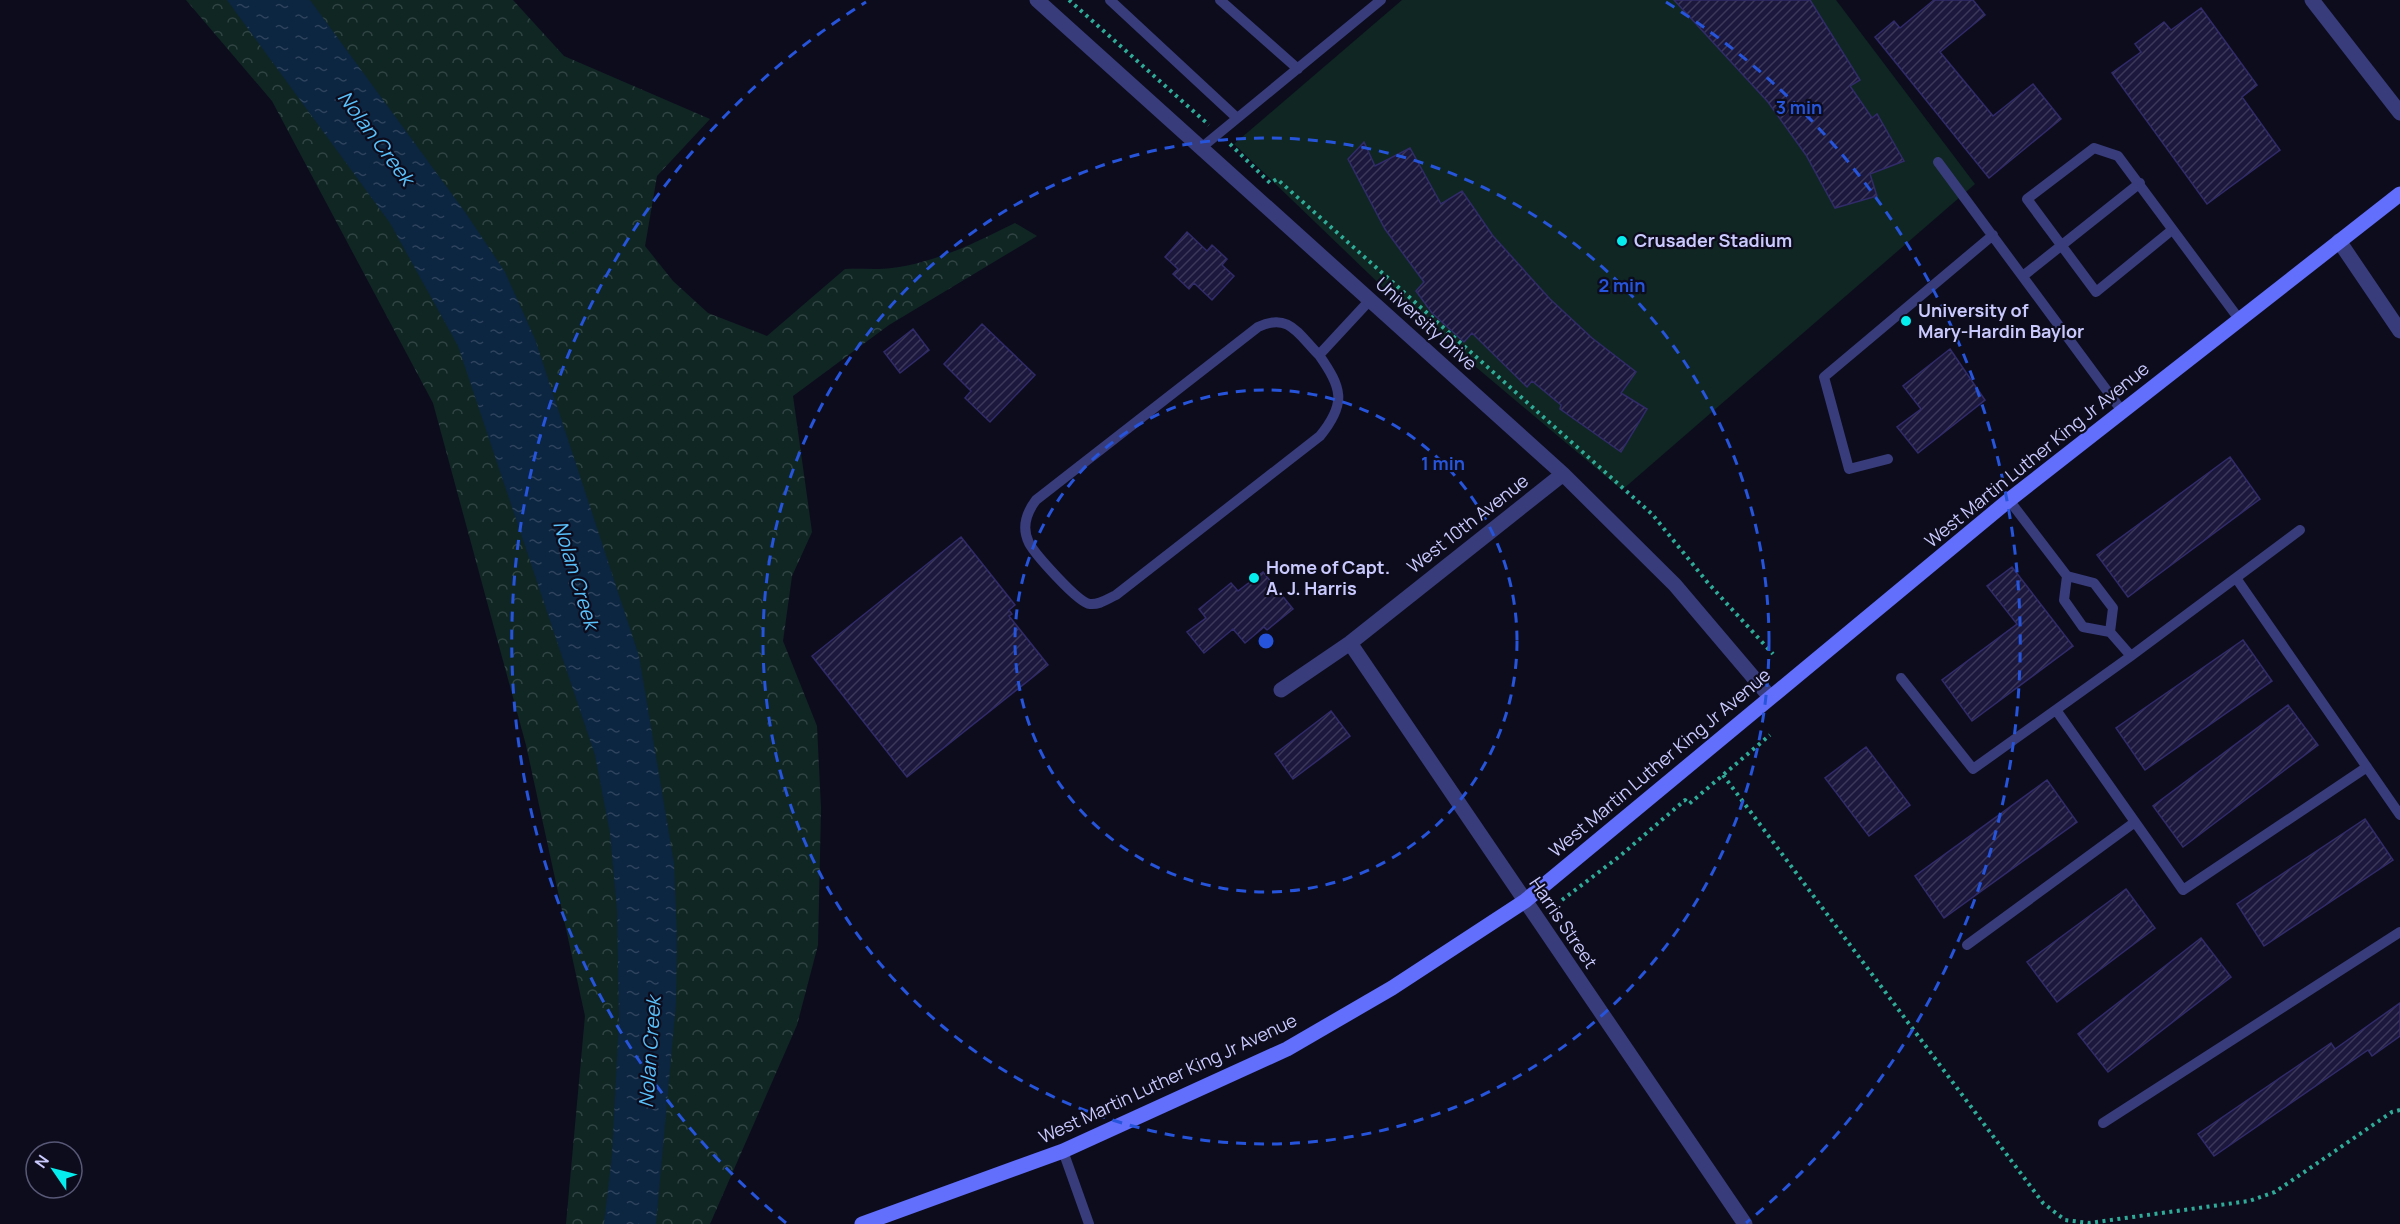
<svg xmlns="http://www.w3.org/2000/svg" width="2400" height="1224" font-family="Manrope,sans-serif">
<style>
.grass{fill:#0f2623}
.forest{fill:url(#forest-crowns)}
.water{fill:url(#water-ripples)}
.building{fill:url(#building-hatch);stroke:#312b69;stroke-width:1.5}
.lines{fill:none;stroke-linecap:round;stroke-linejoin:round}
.path{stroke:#2fab97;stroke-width:4;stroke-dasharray:3 4.5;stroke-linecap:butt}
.lane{stroke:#383c7b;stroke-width:10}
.street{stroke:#383c7b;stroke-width:15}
.secondary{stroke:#626efc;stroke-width:15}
.ring{fill:none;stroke:#2654da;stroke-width:3;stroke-dasharray:10 8}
.poi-dot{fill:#05eded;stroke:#0d0c1d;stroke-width:2}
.labels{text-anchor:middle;stroke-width:4.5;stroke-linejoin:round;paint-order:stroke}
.poi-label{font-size:18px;font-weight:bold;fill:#c9c9fe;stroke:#0d0c1d;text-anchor:start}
.street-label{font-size:18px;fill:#c9c9fe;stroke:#0d0c1d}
.water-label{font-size:20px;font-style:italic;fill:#59c1fb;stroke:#0d0c1d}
.centre{fill:#2654da;stroke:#0d0c1d;stroke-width:3}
.ring-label{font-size:18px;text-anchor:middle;font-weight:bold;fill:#2654da;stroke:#0d0c1d;stroke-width:4.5;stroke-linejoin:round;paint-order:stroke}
</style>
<defs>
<pattern id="forest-crowns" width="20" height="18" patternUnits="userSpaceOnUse" patternTransform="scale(1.5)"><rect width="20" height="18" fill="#0f2623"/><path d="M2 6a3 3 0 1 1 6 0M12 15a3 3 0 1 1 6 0" fill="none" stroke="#314444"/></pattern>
<pattern id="water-ripples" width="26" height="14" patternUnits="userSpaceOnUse" patternTransform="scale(1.5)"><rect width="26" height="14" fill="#0c2540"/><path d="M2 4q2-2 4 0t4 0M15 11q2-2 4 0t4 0" fill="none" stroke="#2e435d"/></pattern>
<pattern id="building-hatch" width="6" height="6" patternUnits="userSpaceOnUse" patternTransform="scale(1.5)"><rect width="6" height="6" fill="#1c183d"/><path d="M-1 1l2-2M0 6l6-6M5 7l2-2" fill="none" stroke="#3c385a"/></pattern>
</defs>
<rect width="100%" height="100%" fill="#0d0c1d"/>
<!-- grass -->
<path class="grass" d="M1402 0H1836L1975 184 1622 490 1394 298 1234 144Z"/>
<!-- forest -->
<path class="forest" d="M186 0H513L564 56 710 119 657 176 645 246 673 281 708 313 767 336 845 269C860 268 877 270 892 268 937 262 975 243 1015 223L1037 236 889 325 793 396 812 532 792 576 783 641 817 726 821 808 818 945 797 1025 710 1224H566L585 1016 526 745 433 403 272 101Z"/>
<!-- water -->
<path class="water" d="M227 0H310L465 212 505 272 535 339 639 656 674 863 677 938 676 1003 656 1224H604L612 1155 619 1019 617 910 610 833 595 755 458 346 390 223Z"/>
<!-- building -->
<path class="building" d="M1674 0H1810L1860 80 1850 86 1872 118 1877 114 1904 161 1870 174 1877 196 1835 208 1806 155 1768 102Z
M1934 0H1973L1985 15 1940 52 1993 116 2033 84 2061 119 1989 178 1875 37 1894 21 1900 28Z
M2201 8 2257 85 2242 97 2280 150 2207 204 2112 73 2141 52 2135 44 2164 22 2171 30Z
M1364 142 1375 166 1410 148 1441 204 1462 191 1493 236 1550 299 1592 338 1636 372 1621 393 1647 409 1621 452 1560 409 1561 405 1532 381 1527 387 1472 333 1464 342 1432 313 1416 291 1424 282 1385 229 1348 159Z
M1187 232 1207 251 1212 245 1227 259 1222 265 1234 276 1212 300 1194 283 1189 289 1173 274 1178 269 1165 257Z
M982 324 1035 375 990 422 965 398 971 391 944 364Z
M913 329 929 350 900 373 884 352Z
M1950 349 1985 400 1918 453 1897 427 1921 409 1903 386Z
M2230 457 2260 499 2128 597 2097 555Z
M961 537 1015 605 1009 610 1012 614 1009 616 1048 665 907 777 812 656Z
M2012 567 2073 646 1972 721 1942 680 2017 624 1987 586Z
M1263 572 1293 609 1267 630 1264 627 1245 643 1233 629 1204 653 1187 632 1206 618 1199 609 1231 583 1238 591Z
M2243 640 2272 681 2145 770 2116 728Z
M2288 705 2318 745 2183 847 2153 806Z
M1331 711 1350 736 1293 779 1275 754Z
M1866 747 1910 805 1869 836 1825 778Z
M2047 780 2077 822 1944 918 1915 876Z
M2365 819 2393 860 2264 946 2237 904Z
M2126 889 2155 928 2057 1002 2027 962Z
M2201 938 2231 977 2108 1072 2078 1034Z
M2400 1003V1036L2372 1056 2368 1050 2214 1156 2198 1134 2331 1043 2335 1049Z"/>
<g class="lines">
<!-- path -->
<path class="path" d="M1069 0 1209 125
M1230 144 1270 183 1277 179 1652 514 1708 583 1773 654
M1723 775 2043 1203 2065 1220 2089 1223 2249 1201 2275 1192 2392 1112 2400 1110
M1562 900 1620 856 1685 800 1689 804 1770 735"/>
<!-- lane -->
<path class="lane" d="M1110 0 1237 118
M1220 0 1298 69
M1201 148 1381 0
M1938 162 2122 411
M2172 230 2096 292 2027 199 2094 148 2118 156 2239 319
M2023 276 2140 183
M1319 355C1342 388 1347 403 1320 436L1116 595C1107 599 1100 605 1090 604 1078 603 1035 554 1029 543 1021 527 1027 512 1036 500L1258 327C1289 312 1298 334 1319 355L1370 300
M1888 459 1849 469 1824 377 1993 235
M2009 500 2067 576
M2067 576 2094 583 2113 608 2110 632 2083 627 2064 600Z
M2236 578 2400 815
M2110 632 2131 656
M1901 678 1973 769 2131 656 2300 530
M2056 710 2183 890 2367 767
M1967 945 2135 822
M2103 1123 2400 932
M1063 1151 1089 1224"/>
<!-- street -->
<path class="street" d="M1037 0 1563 474 1675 585 1770 697
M2312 0 2400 113
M2339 241 2400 331
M1350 643 1745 1224
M1281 690 1350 643 1563 474"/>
<!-- secondary -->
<path class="secondary" d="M862 1224 1063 1151 1287 1049 1392 988 1525 901 2009 500 2400 194"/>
</g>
<!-- distance rings -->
<g class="ring">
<circle cx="1266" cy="641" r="251"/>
<circle cx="1266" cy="641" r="503"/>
<path d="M786 1223A754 754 0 0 1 866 2M1666 2A754 754 0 0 1 1746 1223"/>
</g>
<!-- markers -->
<g class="poi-dot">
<circle cx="1622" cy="241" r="6"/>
<circle cx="1906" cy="321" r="6"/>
<circle cx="1254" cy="578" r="6"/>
</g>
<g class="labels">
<!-- poi labels -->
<g class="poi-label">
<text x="1634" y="247">Crusader Stadium</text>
<text x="1918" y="317">University of<tspan x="1918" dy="21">Mary-Hardin Baylor</tspan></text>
<text x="1266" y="574">Home of Capt.<tspan x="1266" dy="21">A. J. Harris</tspan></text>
</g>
<!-- street labels -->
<g class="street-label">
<text transform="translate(1426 324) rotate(42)" y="6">University Drive</text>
<text transform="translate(2037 455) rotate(-39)" y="6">West Martin Luther King Jr Avenue</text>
<text transform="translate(1468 524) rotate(-38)" y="6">West 10th Avenue</text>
<text transform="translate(1660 763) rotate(-40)" y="6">West Martin Luther King Jr Avenue</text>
<text transform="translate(1563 923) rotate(56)" y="6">Harris Street</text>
<text transform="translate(1168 1079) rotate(-25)" y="6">West Martin Luther King Jr Avenue</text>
</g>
<!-- water labels -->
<g class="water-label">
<text transform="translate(376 138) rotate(53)" y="7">Nolan Creek</text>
<text transform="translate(576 575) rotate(73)" y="7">Nolan Creek</text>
<text transform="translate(650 1052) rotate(-86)" y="7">Nolan Creek</text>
</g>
</g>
<circle cx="1266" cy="641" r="9" class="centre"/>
<g class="ring-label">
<text x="1799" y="114">3 min</text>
<text x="1622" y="292">2 min</text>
<text x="1443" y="470">1 min</text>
</g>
<!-- north arrow -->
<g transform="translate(54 1170) rotate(305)"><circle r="28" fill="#0d0c1d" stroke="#585877" stroke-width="1.5"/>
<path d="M0-4.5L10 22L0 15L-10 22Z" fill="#05eded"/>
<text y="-9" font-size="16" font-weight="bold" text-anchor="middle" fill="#c9c9fe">N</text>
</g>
</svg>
